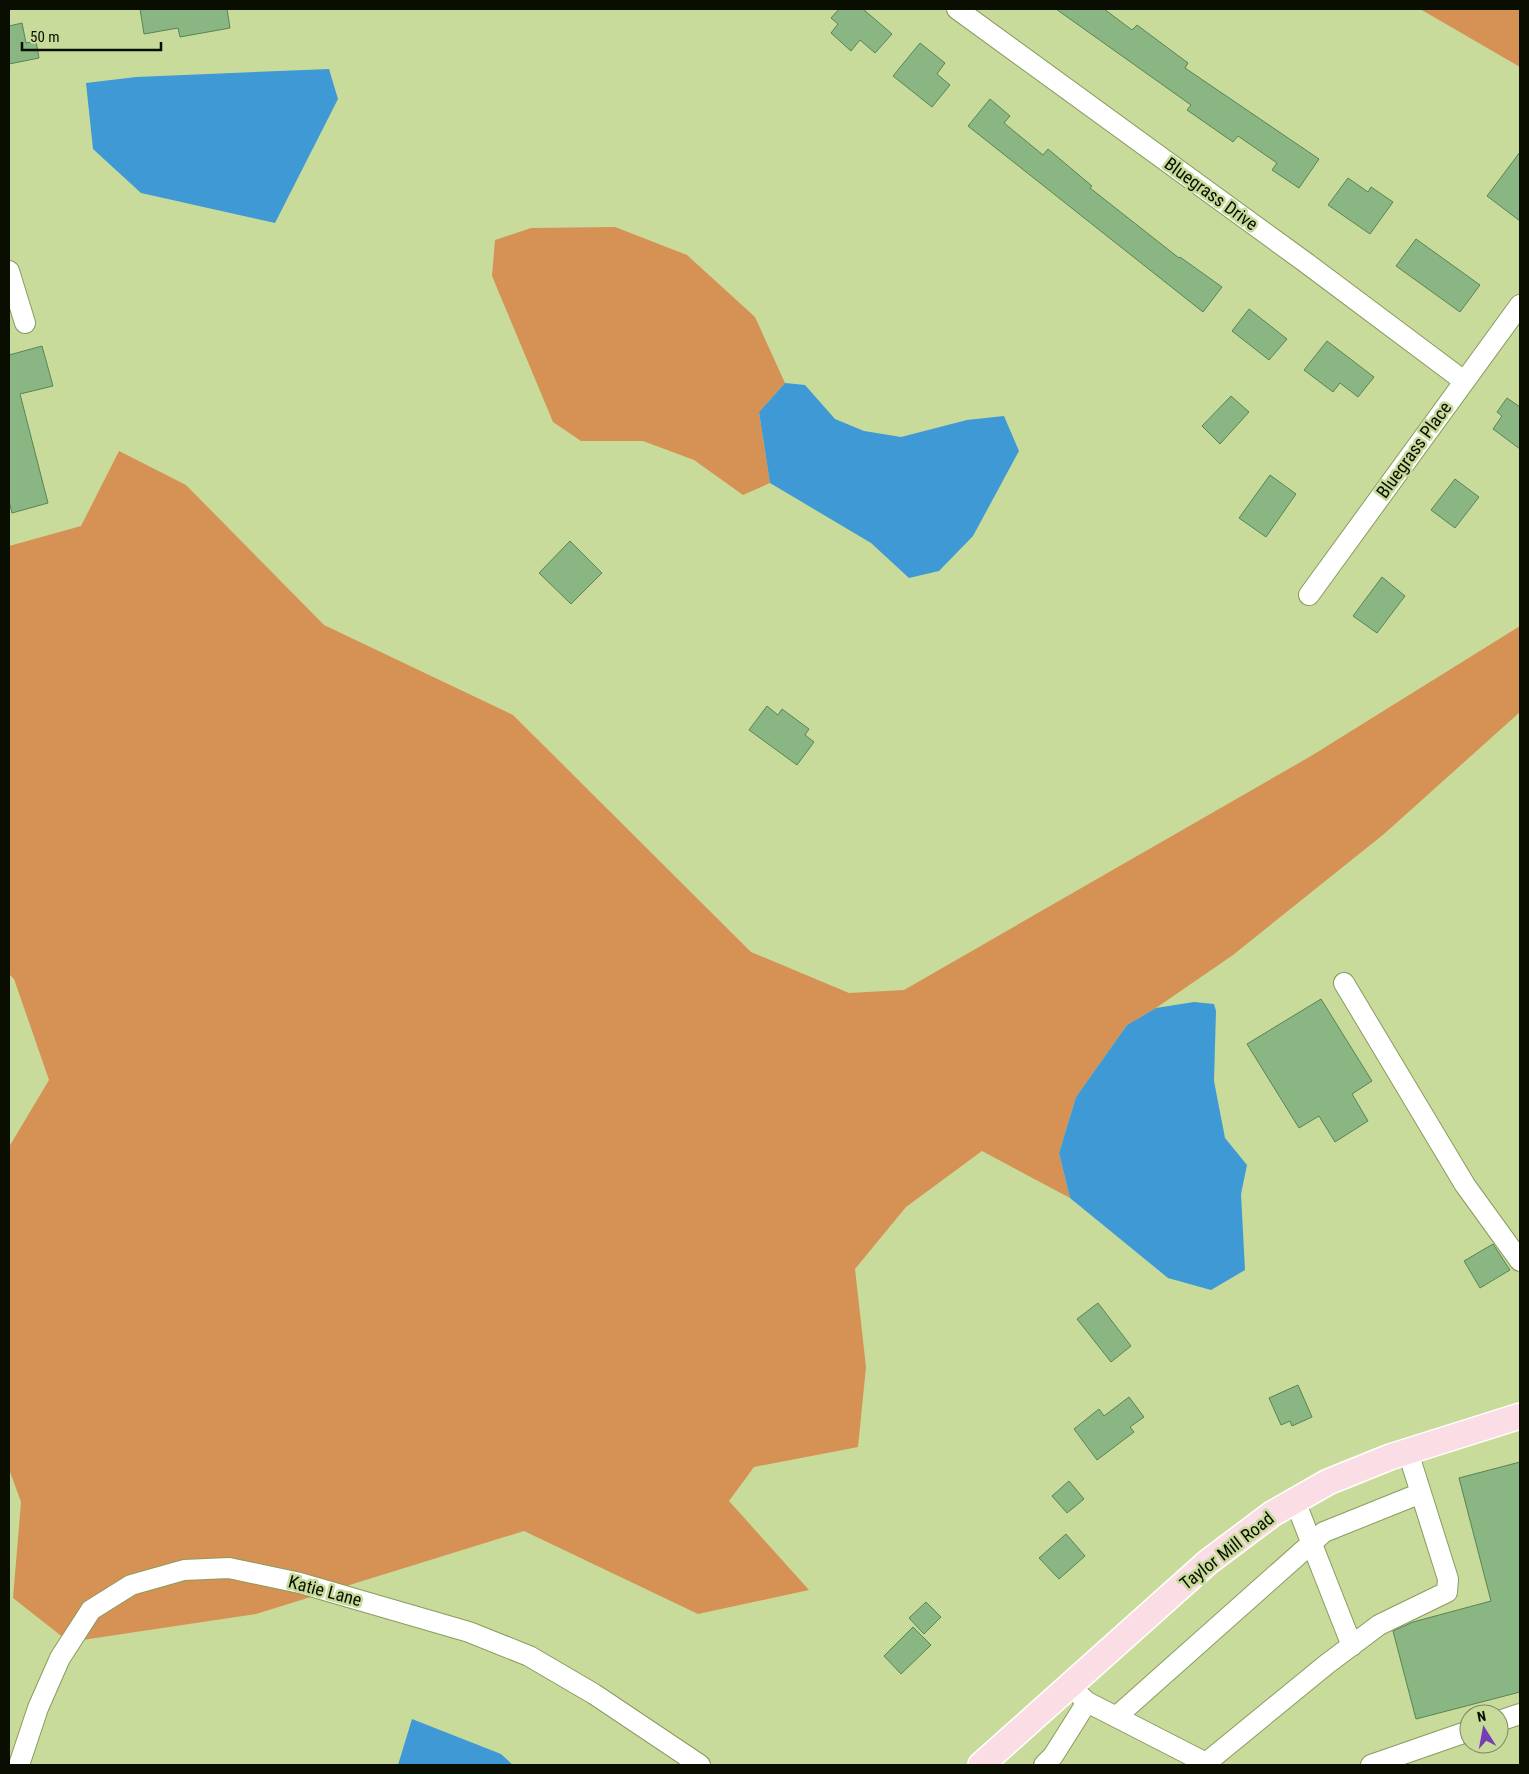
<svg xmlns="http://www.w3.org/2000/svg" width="1529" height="1774" font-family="'Roboto Condensed',sans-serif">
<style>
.green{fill:#d69254}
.water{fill:#3e99d5}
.building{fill:#8ab683;stroke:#598453}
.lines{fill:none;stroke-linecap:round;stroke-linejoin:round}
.minor-casing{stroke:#8a9b5e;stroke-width:22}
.major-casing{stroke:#fff;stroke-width:28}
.minor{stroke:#fff;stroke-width:20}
.major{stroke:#fbdee5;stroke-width:25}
.labels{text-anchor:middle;stroke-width:5;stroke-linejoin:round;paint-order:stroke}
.street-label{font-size:18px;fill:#090e00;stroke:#c8db9b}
</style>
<rect width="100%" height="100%" fill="#c8db9b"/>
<!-- green -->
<path class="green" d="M1420 9H1520V67Z
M615 227 687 255 755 317 785 383 759 412 770 483 743 495 694 460 643 441H581L553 422 492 276 495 240 531 228Z
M119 451 186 485 324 625 513 715 751 952 849 993 904 990 1311 756 1520 626V712L1384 834 1233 955 1156 1008 1127 1025 1076 1097 1059 1153 1070 1198 982 1151 906 1207 855 1269 866 1367 858 1447 754 1467 729 1501 809 1590 698 1614 524 1531 256 1614 69 1642 13 1598 21 1502 9 1469V1147L49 1080 14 979 9 974V546L81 526Z"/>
<!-- water -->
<path class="water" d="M329 69 338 99 275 223 141 193 93 149 86 83 136 77Z
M785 383 805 385 835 419 864 431 901 437 967 420 1004 416 1019 451 973 536 939 571 909 578 871 543 770 483 759 412Z
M1194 1002 1214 1004 1216 1011 1214 1081 1225 1138 1247 1165 1241 1194 1245 1270 1211 1290 1168 1278 1070 1198 1059 1153 1076 1097 1127 1025 1156 1008Z
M412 1719 501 1754 513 1765H398Z"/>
<!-- building -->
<path class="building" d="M140 9H227L230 28 180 37 178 28 144 34Z
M839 9H863L892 34 875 53 860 40 851 51 831 33 838 24 831 18Z
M1056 9H1104L1132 30 1137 25 1188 63 1185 68 1319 159 1299 188 1272 170 1277 163 1238 136 1233 142 1187 110 1191 105Z
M22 23 26 43 36 41 39 58 9 64V26Z
M920 43 945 63 937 74 950 85 932 107 893 76Z
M990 99 1010 116 1004 123 1043 155 1048 149 1092 186 1090 188 1179 258 1180 257 1222 287 1203 312 968 126Z
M1520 152V221L1487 196Z
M1348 178 1368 192 1371 187 1393 202 1370 234 1328 205Z
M1416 239 1480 285 1460 312 1396 266Z
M1249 309 1287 339 1269 360 1232 331Z
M1327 341 1374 377 1358 397 1340 383 1333 392 1304 370Z
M42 346 53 386 20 394 48 503 12 513 9 501V355Z
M1231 396 1249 412 1220 444 1202 426Z
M1507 398 1520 407V449L1493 429 1502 416 1497 412Z
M1270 475 1296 494 1266 537 1239 518Z
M1455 479 1479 497 1455 528 1431 510Z
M570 541 602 573 571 604 539 573Z
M1382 577 1405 596 1377 633 1353 616Z
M767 706 778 715 782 709 809 729 805 735 814 742 797 765 749 730Z
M1321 999 1372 1081 1352 1094 1368 1121 1335 1142 1319 1116 1299 1128 1247 1044Z
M1493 1244 1510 1270 1480 1288 1464 1261Z
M1098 1303 1131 1346 1111 1362 1077 1319Z
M1298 1385 1312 1417 1292 1426 1290 1421 1281 1425 1269 1398Z
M1129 1397 1144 1417 1130 1427 1134 1432 1097 1460 1074 1429 1099 1409 1104 1416Z
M1520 1462V1692L1416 1719 1393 1631 1413 1622 1491 1601 1459 1478Z
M1069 1481 1084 1499 1067 1513 1052 1496Z
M1066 1534 1085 1556 1059 1579 1039 1558Z
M926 1602 941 1617 924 1634 909 1618Z
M913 1627 931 1645 901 1674 884 1656Z"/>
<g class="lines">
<defs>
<path id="minor" d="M957 9 1305 262 1464 381
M9 271 25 323
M1309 595 1520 305
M1344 983 1465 1185 1520 1261
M1295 1501 1352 1646
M1070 1686 1087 1702 1206 1763 1207 1765
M1116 1717 1324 1532 1421 1493
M1499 1721 1520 1714
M1206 1763 1327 1664 1379 1625 1447 1592 1448 1579 1408 1452
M19 1765 38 1708 60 1658 91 1610 131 1585 184 1570 229 1568 300 1583 469 1632 529 1656 594 1694 700 1765
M1044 1765 1053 1756 1087 1702
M1371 1765 1469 1731"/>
<path id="major" d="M981 1765 1208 1562 1272 1514 1328 1482 1390 1457 1520 1416"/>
</defs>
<!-- minor casing -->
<use href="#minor" class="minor-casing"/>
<!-- major casing -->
<use href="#major" class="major-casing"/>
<!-- minor -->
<use href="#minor" class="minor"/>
<!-- major -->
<use href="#major" class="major"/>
</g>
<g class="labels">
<!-- street labels -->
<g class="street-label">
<text transform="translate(1211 194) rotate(36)" y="6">Bluegrass Drive</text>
<text transform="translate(1414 450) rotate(-54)" y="6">Bluegrass Place</text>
<text transform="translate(1227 1551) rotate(-38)" y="6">Taylor Mill Road</text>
<text transform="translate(325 1591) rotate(15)" y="6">Katie Lane</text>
</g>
</g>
<!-- border -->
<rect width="1529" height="1774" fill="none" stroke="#090e00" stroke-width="20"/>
<!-- north arrow -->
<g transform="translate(1484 1729) rotate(349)"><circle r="24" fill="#c8db9b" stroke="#7c895d"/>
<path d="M0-4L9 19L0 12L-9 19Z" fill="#763eb5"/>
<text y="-8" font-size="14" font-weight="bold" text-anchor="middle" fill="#090e00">N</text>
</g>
<!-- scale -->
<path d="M22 42v8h139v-8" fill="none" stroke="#090e00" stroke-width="2.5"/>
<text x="30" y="42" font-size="15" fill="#090e00" stroke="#c8db9b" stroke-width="4" paint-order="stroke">50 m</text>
</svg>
